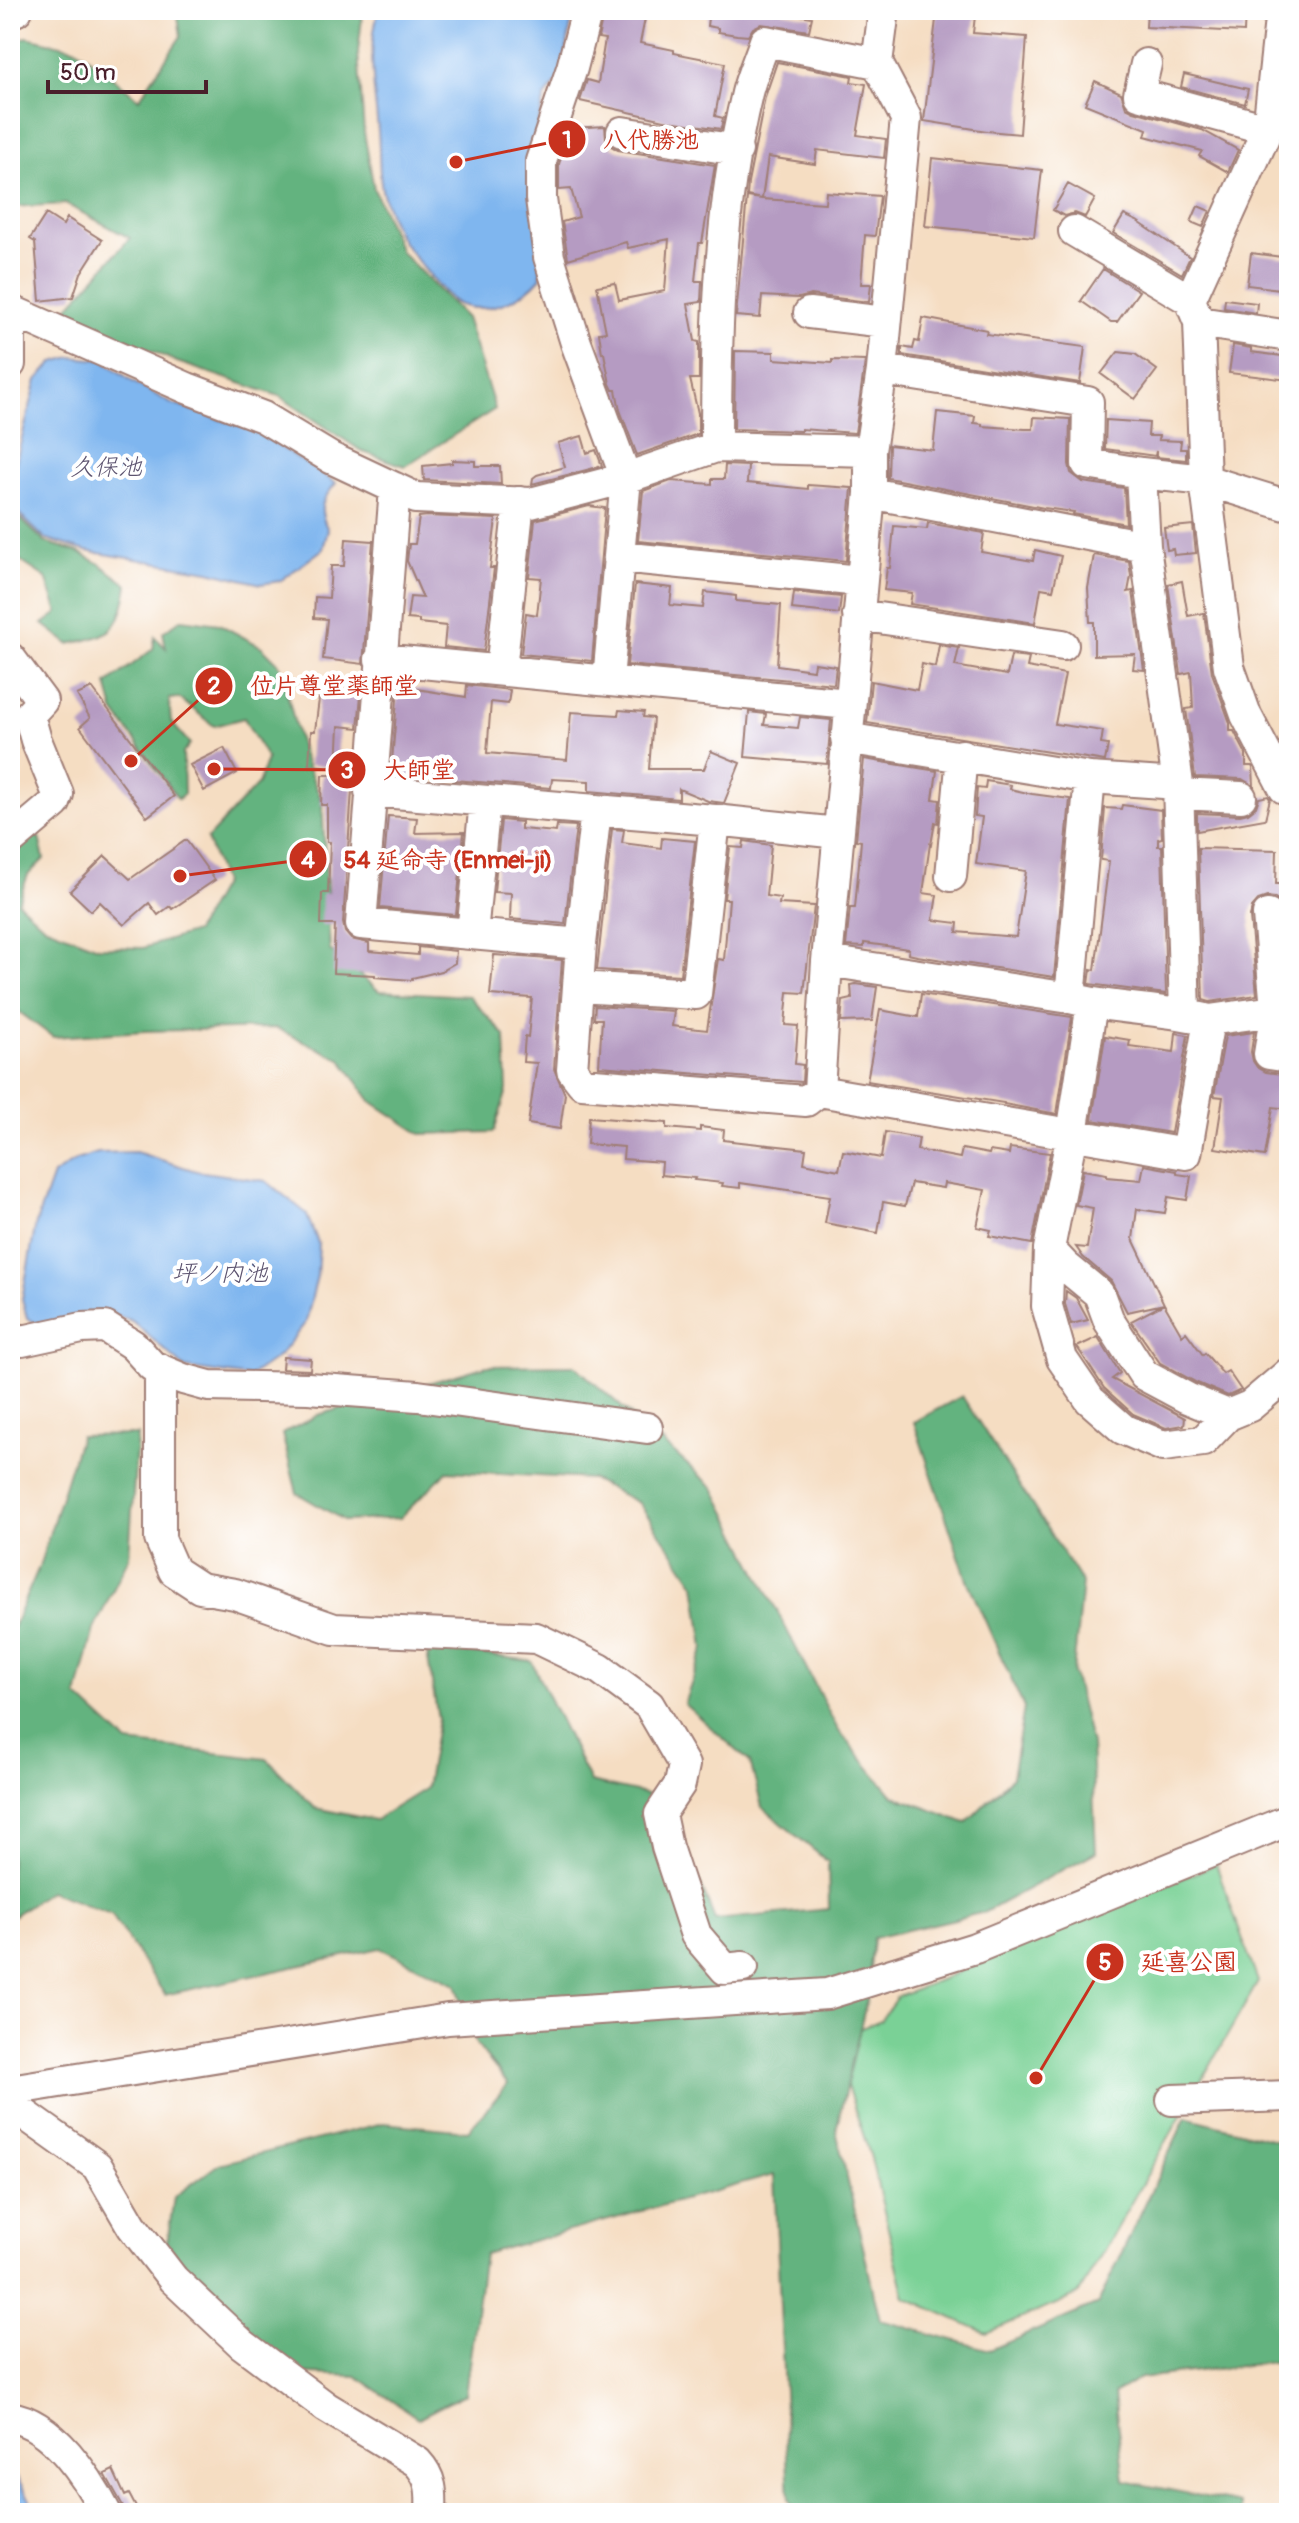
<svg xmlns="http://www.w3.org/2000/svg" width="1299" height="2523" font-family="Pangolin,'Klee One',sans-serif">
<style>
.green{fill:#7ad196;stroke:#627860;stroke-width:2}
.forest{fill:#63b37f;stroke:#566955;stroke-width:2}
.water{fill:#7fb6ef;stroke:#646a8d;stroke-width:2}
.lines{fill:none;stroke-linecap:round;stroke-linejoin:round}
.stream{stroke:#7fb6ef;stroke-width:6}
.building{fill:#b59bc2}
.minor-casing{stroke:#a07e76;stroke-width:34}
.minor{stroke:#fff;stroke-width:30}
.labels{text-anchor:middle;stroke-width:8;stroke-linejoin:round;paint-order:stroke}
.water-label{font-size:24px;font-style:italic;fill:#5d5470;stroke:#fff}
.leader{fill:none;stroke:#c8321e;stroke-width:3}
.callout-dot{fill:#c8321e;stroke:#fff;stroke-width:3}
.mark-label{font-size:24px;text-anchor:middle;font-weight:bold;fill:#fff}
.callout-label{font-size:24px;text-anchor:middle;font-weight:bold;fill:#c8321e;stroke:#fff;stroke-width:8;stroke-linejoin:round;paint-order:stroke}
</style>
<rect width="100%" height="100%" fill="#fff"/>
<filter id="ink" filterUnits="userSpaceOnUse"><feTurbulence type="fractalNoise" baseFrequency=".0125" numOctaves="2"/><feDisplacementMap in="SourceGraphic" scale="16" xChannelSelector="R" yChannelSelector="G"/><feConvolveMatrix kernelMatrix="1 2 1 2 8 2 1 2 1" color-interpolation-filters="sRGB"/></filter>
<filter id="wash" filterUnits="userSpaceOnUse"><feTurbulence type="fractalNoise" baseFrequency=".006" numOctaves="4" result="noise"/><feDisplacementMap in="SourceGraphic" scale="32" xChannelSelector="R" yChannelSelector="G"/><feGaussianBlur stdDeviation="1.8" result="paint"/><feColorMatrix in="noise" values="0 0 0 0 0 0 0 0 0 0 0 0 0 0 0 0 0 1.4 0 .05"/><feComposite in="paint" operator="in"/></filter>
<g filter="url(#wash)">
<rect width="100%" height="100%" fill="#f5ddc2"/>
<!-- green -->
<path class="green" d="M1216 1864 1258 1982 1078 2295 986 2333 905 2297 871 2158 832 2040 881 2020 896 1998Z"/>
<!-- forest -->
<path class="forest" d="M177 10H363L358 52 364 132 374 189 400 251 466 318 495 409 405 466 363 452 279 396 177 362 64 312 130 238 66 204 10 207V41L27 37 78 49 139 99 181 36Z
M10 509 45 542 78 552 97 562 128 585C120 630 114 635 69 644L43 624 58 613 46 578 19 560 10 569Z
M182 619 219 624 262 647 280 665 303 756 322 801 330 950 379 991 469 996 505 1036 507 1090 494 1132 421 1134 371 1101 341 1059 276 1028 145 1031 53 1037 10 1005V835L12 834 39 837 44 859 28 875 18 902 44 926 98 947 143 948 195 932 223 883 207 839 258 784 267 759 244 718 214 726 179 698 169 699 171 722 190 744 183 753 184 794 178 799 114 711 107 684 153 649 155 637 166 648 163 632Z
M574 1365 714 1488 838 1730 892 1795 966 1823 1012 1777 1024 1708 967 1580 914 1422 962 1396 1082 1583 1073 1673 1091 1744 1096 1852 985 1912 873 1938 867 1999 836 2130 880 2320 990 2350 1098 2304 1186 2117 1286 2143 1289 2159V2360L1140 2378 1114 2394 1124 2481 1241 2504V2513H798L789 2500 774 2175 484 2254 465 2394 418 2418 356 2376 287 2373 230 2322 167 2243 174 2197 219 2164 383 2123 468 2131 508 2084 476 2044 456 1984 380 1948 165 1995 111 1914 49 1891 10 1918V1634L39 1567 80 1436 137 1435 129 1557 94 1629 77 1696 128 1743 267 1759 315 1808 375 1820 426 1788 438 1719 426 1647 531 1661 590 1782 665 1798 715 1920 829 1909 828 1862 762 1807 750 1762 684 1704 704 1648 695 1584 639 1503 591 1479 447 1471 400 1518 345 1521 297 1493 282 1434 318 1415 487 1366Z"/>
<!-- water -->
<path class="water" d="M379 10H574L561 77 545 97 533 145 541 277C523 299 487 316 458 304 448 300 405 246 398 234 392 223 387 207 383 194 378 175 380 152 378 132 375 91 366 50 379 10Z
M71 357 103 360 133 382 172 404 254 430 336 483C321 502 317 507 328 530L323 549 280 581 261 584 209 571 86 551 44 538 10 505V484L37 380 54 362Z
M136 1152 196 1171 266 1181 306 1213 319 1245 317 1276 306 1322 279 1356 249 1377 185 1368 132 1321 108 1313 41 1326 27 1318 22 1299 36 1223 53 1175 76 1160 98 1153Z
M10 2466 38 2513H10Z"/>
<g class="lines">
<!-- stream -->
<path class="stream" d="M10 703 21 691 19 688"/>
</g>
<g id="blocks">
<!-- building -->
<path class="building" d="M604 10H625L646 14 640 43 674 50V53L725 63 715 116 723 118 721 129 669 121 580 101 587 80 598 83 605 39 598 38Z
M709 10H783L782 12 812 17 809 31 761 24 753 28 748 36 737 35 718 32V28L707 26Z
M1147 10H1245L1244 32 1146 27Z
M937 11 975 16 973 33 1027 37 1020 134 987 131 924 121Z
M777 62 852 76 851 82 866 84 857 135 886 139 884 158 817 150 815 164 768 157 762 199 825 203 826 192 880 196 875 236 865 235 861 284H871L869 302 811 295 799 298 762 296 760 318 736 316 747 197 762 199 747 196 748 183 765 97Z
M1184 74 1248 89 1245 104 1181 87Z
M1095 81 1121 93 1126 107 1134 111 1202 130 1238 150 1228 172 1199 156 1202 151 1145 136 1147 129 1085 104Z
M605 126 606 139 611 146 618 150 715 165 702 243H699L695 281H702L701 302 688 304 695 341 699 342V379H690L698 413V434L637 455 620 410 616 390H613L610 384 604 353H602L599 333 606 332 597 286 615 283 619 300 665 291 669 239 628 248 626 242 568 259 562 222 579 217 571 189 559 190V164L571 128Z
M932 158 1042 170 1034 237 925 226Z
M1068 184 1095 199 1085 217 1075 213 1064 216 1053 210Z
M1198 206 1210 211 1203 227 1191 222Z
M46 214 63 225 67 218 102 240 81 273 73 297 40 301 35 242 30 239Z
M1124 215 1137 221 1190 257 1182 274 1113 233Z
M1251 253 1289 258V290L1247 285Z
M1103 269 1139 291 1117 322H1111L1081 301Z
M1225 299 1257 303 1256 313 1224 308Z
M923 318 987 330 986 334 1085 347 1080 383 902 355V347L913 349 915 341 919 342Z
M1233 345 1251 348V352L1289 357V380L1229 373Z
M735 351 774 352V359L832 363V360L865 361 855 433 801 429V431L734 429Z
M1118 352 1135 354 1157 370 1135 399 1101 374Z
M937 412 975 416 974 423 982 424V426L1025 429H1033L1034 417 1070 419 1069 464 1071 473 1083 482 1124 488 1126 524 1073 514 1074 512 1044 508 888 478 889 445 933 450Z
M1106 420 1149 423 1148 436H1159L1158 440 1181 441 1180 449H1186V460L1156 457V451L1155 456 1105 449Z
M582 436 587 453 596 450 602 466 532 484 533 478 537 475 565 467 558 443Z
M452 460 475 461V466H500L501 484 424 480 423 466 452 463Z
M725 465 748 466 747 483 808 489V485L852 488 846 561 638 541 643 491 671 481 712 484V479H724Z
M589 506 605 508 592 661 521 654 526 613 537 615 541 578 529 577 535 520Z
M427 516 496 519 490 568H494L484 651 444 647 446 626 419 623V620L407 619 410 597 423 598 407 561 409 544H415L419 517Z
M928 523 984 533 981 552 1033 561 1035 550 1061 556 1053 590 1041 588 1035 623 910 604 912 593 884 590 887 568H890L894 526 927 529Z
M1193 525 1196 553 1174 555 1173 549 1167 550 1164 528Z
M346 539 373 541 363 664 323 659 327 619 314 618 315 597 329 598 331 566H344Z
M1094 555 1129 561 1131 576 1128 592 1133 591 1144 670 1133 669 1135 654 1094 655V622H1090L1088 588Z
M1182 581 1188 616 1204 613 1212 673 1230 723V731H1234L1246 754V766H1252L1253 768 1254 786 1242 779 1195 777 1186 709 1193 708 1191 672 1181 674 1168 584Z
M635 584 672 588 670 605 703 608 705 592 736 596V601L781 605 777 665 813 670 814 663 836 666 834 684 627 665Z
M794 592 841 597 839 614 792 609Z
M939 645 959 648 955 666 1007 675 1011 656 1029 658 1027 667 1065 674 1055 724 1103 731 1101 744 1108 745 1105 761 867 723 871 681 917 690 922 664 935 667Z
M467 685 510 690 508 704 491 702 487 753 567 760 571 712 618 715 619 710 644 712 643 717 653 718 649 769H704L711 751 740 763 724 803 708 801 679 789V799L589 791V781L552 779 551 788 454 780 455 775 417 771 416 777 391 775 398 686 466 697Z
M92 688 174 796 147 817 80 727 90 718 77 695Z
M320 691 361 695 358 728 339 726 337 767 309 765 311 731H315Z
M749 712 766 714 764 725 798 728 800 717 831 720 827 764 745 757Z
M224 748 237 773 204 791 190 765Z
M864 759 937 771 933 799 940 800 938 823 935 822 931 845 930 844 923 893 937 895 933 920 958 923 957 932 1016 937 1026 871 976 864 982 817 975 816 977 788 985 789 986 781 1011 785 1010 789 1032 794 1070 799 1054 977 917 956 908 954 909 949 864 943V947L846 946 850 908H855L861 841 856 840Z
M322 775H353L343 923 345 932 351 939 369 943V951L418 955V947L456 951 455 963 441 971 412 978V980L375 977V975L333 973 335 925H321L322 893H328L330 842H327V805H321Z
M1268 796 1270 799 1265 819 1197 831V813L1240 815 1248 813 1256 807 1259 798Z
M1122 805 1161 810 1162 838 1158 839V846H1162L1166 994 1089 984 1091 969 1095 970 1109 861 1101 860 1105 808 1121 809Z
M388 816 417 818 415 833 464 832 456 915 380 908Z
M501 820 521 822V829L556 832 557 825 576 826 565 924 510 919 511 893 494 892Z
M612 829 624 830 622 843 661 848 662 838 695 841 680 975 597 970Z
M186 840 215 880 172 909 170 906 158 915 149 903 124 925 100 902 91 911 70 891 105 856 130 879Z
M744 841 771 845 766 896 780 898 779 904 814 906 804 993 788 992 785 1025 798 1026 795 1064 803 1065 802 1082 599 1066 602 1019H594L595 1006 674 1011 672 1026 707 1030 718 959 724 960 729 899H724L730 847 743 848Z
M1198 848 1277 850 1276 884H1282L1281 890 1289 891V950L1283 905 1275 898 1267 897 1258 900 1252 907 1250 917 1257 995 1210 1002 1203 1000Z
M494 955 562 960 554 1069 565 1094 560 1129 528 1124 537 1063 523 1062 525 1036 528 1037 532 998 490 995Z
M856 984 877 987 872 1021 841 1022 843 1001 852 999 851 985Z
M921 994 1072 1017 1057 1114 1004 1104V1103L867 1081 880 1010 918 1017Z
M1254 1032 1251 1052 1253 1061 1257 1067 1266 1072 1289 1075V1109L1273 1107 1265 1156 1215 1148 1223 1097 1214 1096 1225 1036Z
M1176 1033 1188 1035 1171 1133 1092 1120 1105 1036 1130 1040 1129 1046 1174 1052Z
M589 1117 667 1123V1128L700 1131V1127L724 1130 723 1140 806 1149 804 1163 839 1170 843 1151 881 1158 885 1132 919 1138 917 1150 960 1158 962 1149 989 1154 990 1151 1009 1154 1010 1148 1050 1153 1032 1244 989 1236 991 1230 977 1227 985 1190 944 1183 943 1188 911 1183 905 1206 883 1202 878 1233 825 1223 830 1196 740 1183V1188L722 1186 723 1183 694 1180 695 1178 661 1175 662 1162 623 1159 624 1147 587 1144Z
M1144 1165 1177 1171V1174L1191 1176 1187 1200 1168 1197 1165 1213 1137 1209 1133 1239 1164 1304 1127 1312 1111 1281 1083 1257 1076 1247 1087 1248 1093 1208 1076 1205 1083 1170 1107 1174V1177L1141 1180Z
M1066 1291 1076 1298 1088 1320 1071 1324 1065 1304Z
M1164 1304 1182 1335 1186 1332 1203 1355 1205 1353 1223 1374 1228 1371 1241 1390 1228 1396 1195 1382 1160 1363 1131 1321Z
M1098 1337 1120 1373 1112 1379 1185 1418 1184 1425 1166 1428 1133 1414 1104 1388 1077 1347Z
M283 1357 311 1359 310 1370 282 1369Z
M113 2470 125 2496 129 2494 139 2513H124L122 2504 105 2474Z"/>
</g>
</g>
<g filter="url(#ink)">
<use href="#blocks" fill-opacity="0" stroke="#a07e76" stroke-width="2"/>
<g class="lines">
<defs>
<path id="minor" d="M587 10 572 68 541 161V199L549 257 576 343 626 478 608 680
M1281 10 1270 111 1272 119 1190 300 1199 322 1205 480 1229 667 1246 715 1284 788
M10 13 17 10
M1146 64 1139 94 1267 129
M622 132 737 150
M1074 231 1190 300
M10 310 187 388 263 417 331 458 416 498 531 503 626 478 716 447 870 451
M10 310V364
M809 313 885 322
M1199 322 1289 336
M882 370 1088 402 1087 464 1141 473 1205 480 1289 506
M716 447C716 328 719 209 747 93 751 76 759 59 765 41L877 63
M1141 473 1145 546 1178 784 1185 1013
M395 488 361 924 581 944 572 1070 582 1083 806 1101 819 1091 827 961 870 493V451L882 370 906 118 877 63 884 10
M870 493 1145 546
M620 557 860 581
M858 615 1063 645
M10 658 42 701 29 715 36 740 58 794 55 803 10 841
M380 659 849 704
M501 670 519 502
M846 738 1090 778 1178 784
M370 791 715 820 838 833
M1179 794 1241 797
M951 876 962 755
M1268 915 1276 1010 1269 1054 1289 1057
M472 934 485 801
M581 944 596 810
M578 987 696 994 715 820
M1070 998 1090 778
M1092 1003 1072 1134 1049 1249 1065 1266 1099 1294 1109 1321 1144 1375 1187 1398 1228 1415 1250 1406 1289 1373
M1209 1020 1289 1009
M819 1091 1186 1154 1209 1020C1163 1008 1116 1010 1070 998L827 961
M1049 1249 1047 1306 1062 1359 1090 1400 1123 1429 1163 1446 1203 1441 1228 1415
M10 1336 22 1341 82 1328 105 1327 133 1345 152 1366 183 1379 209 1386 308 1388 418 1396 647 1428
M160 1369V1539L174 1571 200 1588 235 1594 334 1629 536 1638 600 1669 649 1705 684 1765 680 1784 660 1814 667 1847 696 1935 725 1969 743 1967
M10 2090 448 2019 827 1994 975 1948 1289 1820
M1172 2100 1289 2096
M10 2104 97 2166 132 2226 173 2279 242 2344 326 2407 417 2462C432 2478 432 2492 431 2513
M10 2417C53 2423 88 2478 106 2513"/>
</defs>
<!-- minor casing -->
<use href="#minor" class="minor-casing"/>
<!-- minor -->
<use href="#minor" class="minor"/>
</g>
</g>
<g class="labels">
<!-- water labels -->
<g class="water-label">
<text x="106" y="475">久保池</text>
<text x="220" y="1281">坪ノ内池</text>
</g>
</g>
<!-- callouts -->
<path class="leader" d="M456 162L567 139M131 761L214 686M214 769L347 770M180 876L308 859M1036 2078L1105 1962"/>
<g class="callout-dot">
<circle cx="456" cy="162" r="8"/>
<circle cx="131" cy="761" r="8"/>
<circle cx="214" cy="769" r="8"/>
<circle cx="180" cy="876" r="8"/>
<circle cx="1036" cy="2078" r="8"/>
<circle cx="567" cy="139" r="20"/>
<circle cx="214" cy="686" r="20"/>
<circle cx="347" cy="770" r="20"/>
<circle cx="308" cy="859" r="20"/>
<circle cx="1105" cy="1962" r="20"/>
</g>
<g class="mark-label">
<text x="567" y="148">1</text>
<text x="214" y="694">2</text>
<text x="347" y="778">3</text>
<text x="308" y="868">4</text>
<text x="1105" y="1970">5</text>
</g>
<g class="callout-label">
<text x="651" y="148">八代勝池</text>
<text x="334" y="694">位片尊堂薬師堂</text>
<text x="419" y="778">大師堂</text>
<text x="448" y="868">54 延命寺 (Enmei-ji)</text>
<text x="1189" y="1970">延喜公園</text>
</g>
<!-- margin -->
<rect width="1299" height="2523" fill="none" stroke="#fff" stroke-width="40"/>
<!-- scale -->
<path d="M48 80v12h158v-12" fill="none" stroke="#4a1f2b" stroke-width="4"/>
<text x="60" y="80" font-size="24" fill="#4a1f2b" stroke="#ffffff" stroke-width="6" paint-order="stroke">50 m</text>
</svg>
